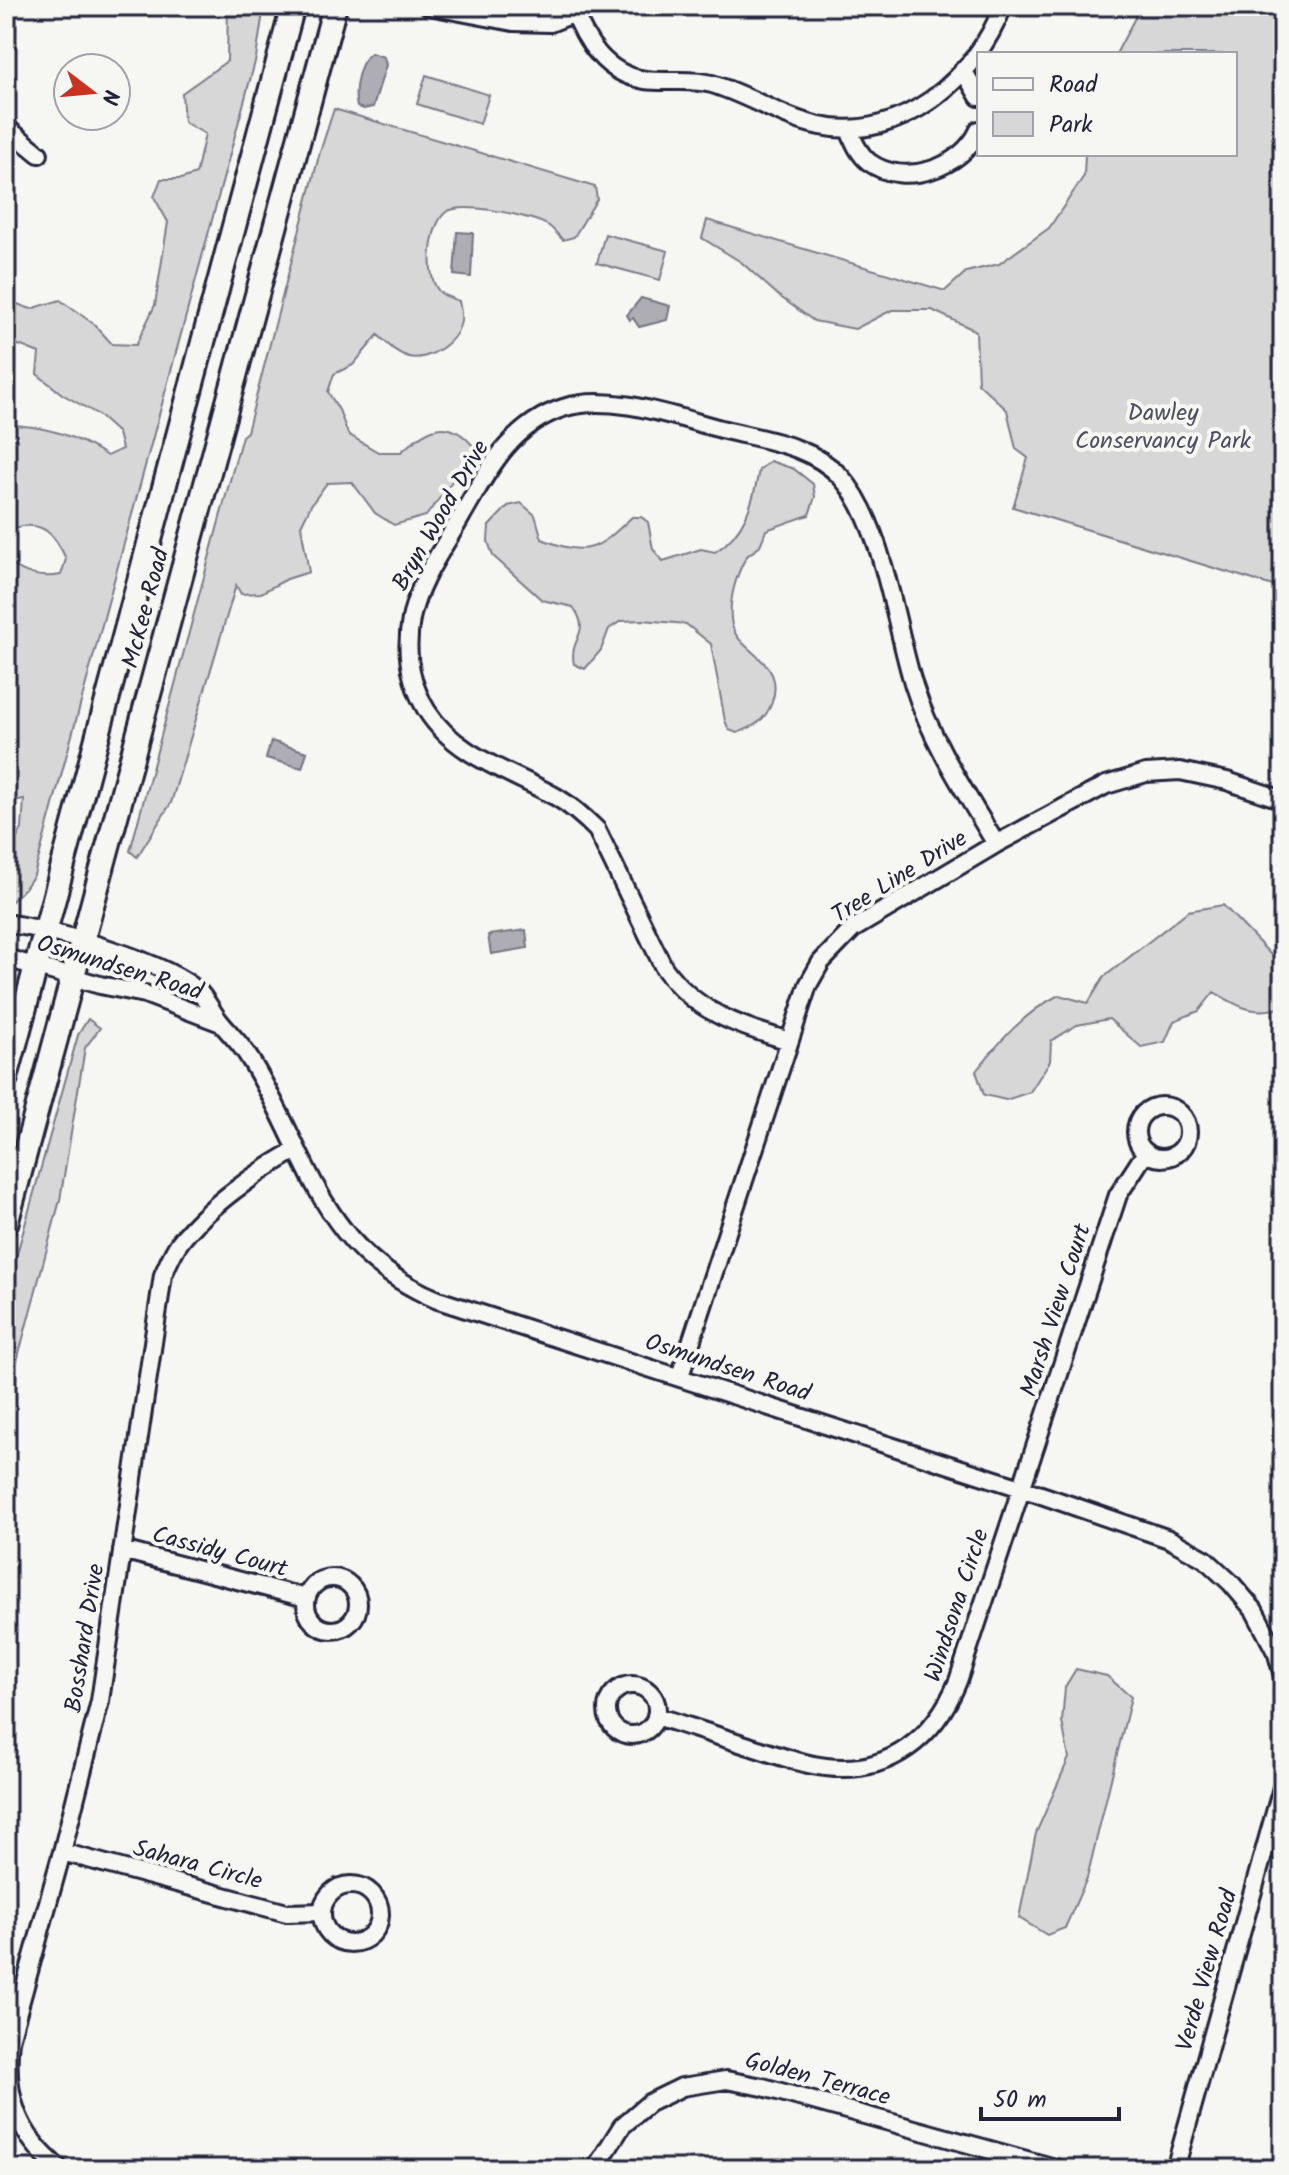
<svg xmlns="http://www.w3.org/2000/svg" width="1289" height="2175" font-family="Kalam,sans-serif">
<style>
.green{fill:#d7d7d7;stroke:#7c7c89;stroke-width:2}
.water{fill:#adadb3;stroke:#757583;stroke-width:2}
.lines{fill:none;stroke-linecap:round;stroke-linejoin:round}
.minor-casing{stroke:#22223b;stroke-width:22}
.secondary-casing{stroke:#22223b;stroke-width:28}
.minor{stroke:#f6f6f2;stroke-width:16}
.secondary{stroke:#f6f6f2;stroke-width:22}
.labels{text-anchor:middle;stroke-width:8;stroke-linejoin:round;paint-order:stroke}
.park-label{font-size:24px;fill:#4f4f62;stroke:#f6f6f2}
.street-label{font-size:24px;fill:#22223b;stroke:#f6f6f2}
</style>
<rect width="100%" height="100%" fill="#f6f6f2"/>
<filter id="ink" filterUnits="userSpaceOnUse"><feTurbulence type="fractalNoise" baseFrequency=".0125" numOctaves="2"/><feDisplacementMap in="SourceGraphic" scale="16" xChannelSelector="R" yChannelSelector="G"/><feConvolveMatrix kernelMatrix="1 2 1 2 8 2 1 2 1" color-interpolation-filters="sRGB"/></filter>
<g filter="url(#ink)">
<!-- green -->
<path class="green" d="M228 6H264L256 58 34 875 25 888 9 904 6 899V856L22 829 24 799 6 802V674L9 671 6 665V551L7 561C24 574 40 579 61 575L66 559C55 534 43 520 14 528L6 542V425C43 425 77 436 107 456L122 449 118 433 97 414 62 394 37 374 39 353 19 345 6 348V300L31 309 60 300 94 324 112 344 136 345 155 305 168 222 154 197 161 179H181L196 174 205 134 184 122 182 93 227 61Z
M1141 6H1283V589L1013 507 1028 458 1016 449 1007 410 978 383 976 331 932 310H892L855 329 814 321 779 296 741 262 702 238 707 220 945 291 966 272 999 264 1049 228 1084 176 1085 154H1235V54H1116Z
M426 75 489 95 480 124 417 104Z
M334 109 595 187 597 199 574 237 563 240C559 236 554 230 549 226 533 216 463 201 446 212 429 225 424 280 441 293 446 297 454 299 459 301 460 307 462 314 461 320 459 341 429 362 409 357 395 353 387 343 378 335L353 365 334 374 328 392 339 410 348 434 378 452H401C427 429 447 414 474 447L453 480 426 516 394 525 375 513 352 482 327 483 311 505 301 526 309 572 287 579 261 593 241 594 236 585 171 803 137 857 130 851 242 436 247 432 320 152Z
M605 234 668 251 660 280 597 263Z
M770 461 794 469 813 484 815 497 809 515 766 530C764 535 762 542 759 547 754 552 748 553 745 559 736 576 729 599 731 619 733 654 787 657 772 702 766 720 754 727 737 733L729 730 725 721 711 644 686 624 643 620 621 621 609 629 601 650 585 669 574 664C568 638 593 634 573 607L542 600 493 556 488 541 489 526 508 506 521 503 535 515 542 539C589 558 598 549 632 517H641L648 522 653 549 663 561 701 549 715 552C745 533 753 503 759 470Z
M1223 905 1273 957 1283 958V1007C1252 1016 1240 1007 1214 992L1199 1011 1174 1021 1165 1042 1141 1047 1109 1019 1077 1025 1051 1041 1050 1061 1030 1092 1006 1100 984 1095 976 1071C1000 1041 1025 1012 1059 995L1088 1003 1104 977 1188 911Z
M88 1019 100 1028 85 1048 60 1200 6 1402V1293L78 1035Z
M1076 1669 1107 1676 1131 1697 1087 1878 1065 1928 1047 1935 1019 1918 1036 1833 1069 1758 1062 1722 1065 1687Z"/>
<!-- water -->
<path class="water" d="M371 53 384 57 386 65 373 107 364 109 357 107C353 91 358 62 371 53Z
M457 232 473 233 471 277 454 275Z
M641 298 670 306 667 320 639 327 633 318 630 320 627 315Z
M271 741 307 752 302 768 266 758Z
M526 930 528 948 491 954 488 935Z"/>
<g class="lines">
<defs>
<path id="minor" d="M429 6 513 22 550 23 575 13
M572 6C585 41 605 74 645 80 667 83 690 78 712 84 749 95 782 118 820 126 901 143 976 78 1003 6
M963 70 979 97
M6 127 39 154
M849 130C854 142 859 154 869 162 904 188 962 168 979 130
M6 923C51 930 169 961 200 993 208 1002 213 1014 221 1023 230 1034 241 1044 248 1056 311 1155 316 1249 438 1300L1021 1488 1169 1539 1205 1559 1231 1583 1254 1610 1277 1654 1283 1676
M6 958 100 985 145 994 221 1023
M789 1041C738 1025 696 1013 664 968L597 830C585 818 573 807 558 798 513 772 456 757 427 711 410 683 405 651 411 619 418 582 443 549 461 517 475 493 488 468 506 447 521 430 541 415 563 408 611 392 677 418 725 430 765 440 811 445 841 477 883 522 895 626 914 686 931 740 967 795 996 844
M1136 1132a26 26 0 1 1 52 0a26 26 0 1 1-52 0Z
M680 1376 808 985 821 962 853 929 996 844 1106 785 1146 773 1180 771 1227 781 1283 800
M122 1550 306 1598
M306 1604a26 26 0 1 1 52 0a26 26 0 1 1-52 0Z
M607 1710a25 25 0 1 1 50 0a25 25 0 1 1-50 0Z
M656 1716C687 1726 718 1736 749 1746 774 1754 800 1764 826 1767 890 1775 935 1737 958 1681L1118 1195 1146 1152
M62 1852 287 1913 322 1912
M322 1914a29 29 0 1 1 58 0a29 29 0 1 1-58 0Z
M60 2169C16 2134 4 2094 10 2040L62 1852 100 1701 163 1275C168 1264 173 1251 180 1242 208 1206 257 1172 296 1150
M595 2169 622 2126 649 2103 682 2087 726 2080 763 2087 1059 2169
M1175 2169 1283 1784"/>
<path id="secondary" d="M6 1078 293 6
M6 1224 335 6"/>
</defs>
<!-- minor casing -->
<use href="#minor" class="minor-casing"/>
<!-- secondary casing -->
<use href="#secondary" class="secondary-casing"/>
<!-- minor -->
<use href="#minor" class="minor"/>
<!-- secondary -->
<use href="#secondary" class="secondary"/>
</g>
</g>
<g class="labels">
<!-- park labels -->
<g class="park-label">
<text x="1163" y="420">Dawley<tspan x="1163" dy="28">Conservancy Park</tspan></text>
</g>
<!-- street labels -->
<g class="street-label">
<text transform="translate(440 515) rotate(-60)" y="8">Bryn Wood Drive</text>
<text transform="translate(145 608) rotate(-75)" y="8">McKee Road</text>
<text transform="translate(899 876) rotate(-32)" y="8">Tree Line Drive</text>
<text transform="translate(120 967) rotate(17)" y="8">Osmundsen Road</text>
<text transform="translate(1055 1310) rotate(-72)" y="8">Marsh View Court</text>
<text transform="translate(728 1367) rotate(18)" y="8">Osmundsen Road</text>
<text transform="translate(220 1551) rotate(15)" y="8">Cassidy Court</text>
<text transform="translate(956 1605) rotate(-72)" y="8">Windsona Circle</text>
<text transform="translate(84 1638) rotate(-81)" y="8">Bosshard Drive</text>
<text transform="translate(198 1864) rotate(15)" y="8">Sahara Circle</text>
<text transform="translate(1206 1970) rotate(-74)" y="8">Verde View Road</text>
<text transform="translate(818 2078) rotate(15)" y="8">Golden Terrace</text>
</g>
</g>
<!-- margin -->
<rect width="1289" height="2175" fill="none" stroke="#f6f6f2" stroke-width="32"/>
<rect x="16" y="16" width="1257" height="2143" fill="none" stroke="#22223b" stroke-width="3" filter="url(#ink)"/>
<!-- legend -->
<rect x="977" y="52" width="260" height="104" fill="#f6f6f2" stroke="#a1a1a9" stroke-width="2"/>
<rect x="993" y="78" width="40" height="12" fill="#f6f6f2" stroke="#a1a1a9" stroke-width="2"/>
<text x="1049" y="92" font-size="24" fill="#22223b">Road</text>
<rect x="993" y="112" width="40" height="24" fill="#d7d7d7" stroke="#a1a1a9" stroke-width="2"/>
<text x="1049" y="132" font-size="24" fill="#22223b">Park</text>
<!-- north arrow -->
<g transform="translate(92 92) rotate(106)"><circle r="38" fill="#f6f6f2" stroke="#a1a1a9" stroke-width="2"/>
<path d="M0-6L14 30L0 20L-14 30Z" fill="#c8321e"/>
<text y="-12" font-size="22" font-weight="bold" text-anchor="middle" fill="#22223b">N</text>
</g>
<!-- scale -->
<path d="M981 2107v12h138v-12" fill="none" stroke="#22223b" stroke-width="4"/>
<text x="993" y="2107" font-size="24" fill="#22223b" stroke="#f6f6f2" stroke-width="6" paint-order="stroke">50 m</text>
</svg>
